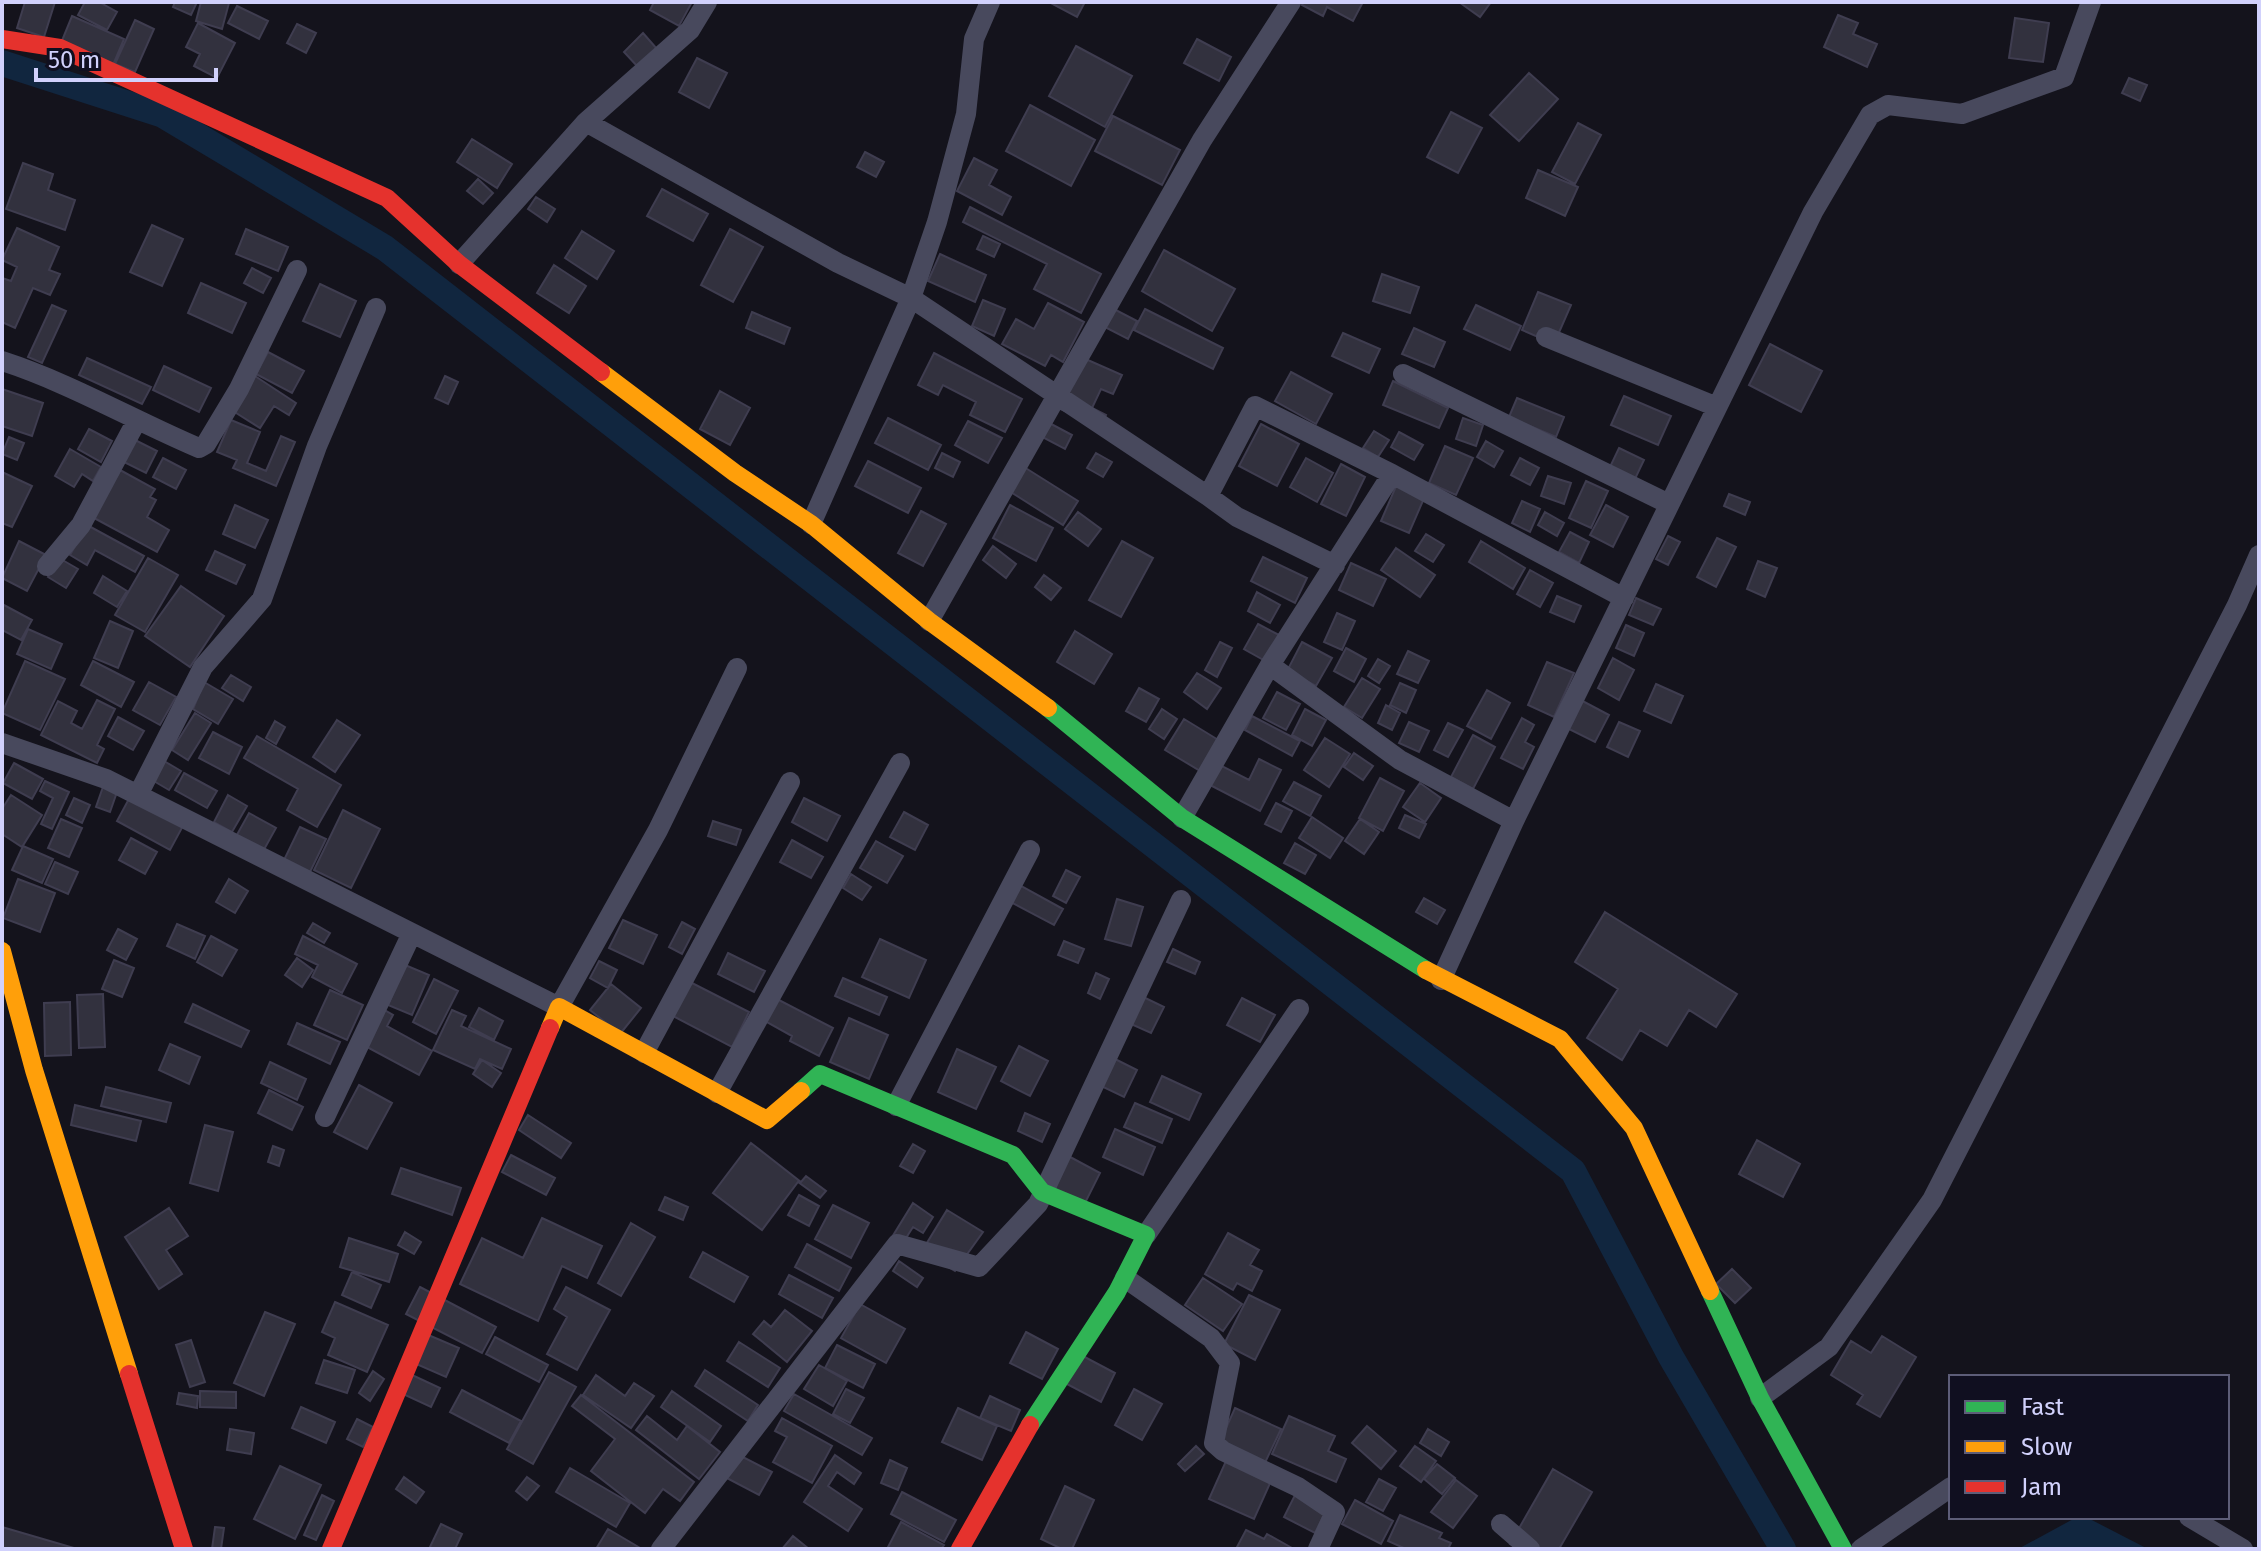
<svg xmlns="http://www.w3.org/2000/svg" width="2261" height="1551" font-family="'Fira Sans',sans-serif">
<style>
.water{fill:#11263f}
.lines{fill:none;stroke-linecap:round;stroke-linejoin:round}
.canal{stroke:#11263f;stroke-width:26}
.building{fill:#32313e;stroke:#3f3d50;stroke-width:2}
.street{stroke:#48495d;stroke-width:20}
.fast{stroke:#30b455;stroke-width:18}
.slow{stroke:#ff9f0a;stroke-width:18}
.jam{stroke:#e5322d;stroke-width:18}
</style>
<rect width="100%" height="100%" fill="#14131c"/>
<!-- water -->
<path class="water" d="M2077 1517H2086L2148 1549H2018Z"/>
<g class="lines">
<!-- canal -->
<path class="canal" d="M2 63 163 115 385 248 1573 1171 1671 1357 1783 1549"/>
</g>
<!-- building -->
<path class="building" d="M25 2H55L44 37 17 28Z
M85 2H99L117 12 107 30 78 15Z
M175 2H197L191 15 173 7Z
M201 2 229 3 222 29 196 21Z
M654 2H692L679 26 650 10Z
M1049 2H1085L1077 17Z
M1303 2H1363L1353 21 1327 7 1323 16 1302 5Z
M1459 2H1491L1480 17Z
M237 6 268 21 259 39 228 23Z
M1838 15 1858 23 1853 34 1877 44 1867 67 1824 47Z
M72 16 124 39 113 65 61 43Z
M2015 18 2049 23 2043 62 2009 58Z
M135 20 154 29 135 72 115 64Z
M198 23 235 43 217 78 194 66 200 54 186 47Z
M297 24 316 33 306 53 287 43Z
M643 33 657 49 638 67 624 52Z
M1197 39 1231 57 1219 81 1184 63Z
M1076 46 1132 76 1105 127 1049 96Z
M697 58 727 73 709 108 679 92Z
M1529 73 1558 99 1519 141 1490 115Z
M2129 78 2147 85 2140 101 2122 93Z
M1030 105 1095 140 1071 186 1006 151Z
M1451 112 1482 128 1458 173 1427 157Z
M1113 116 1180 150 1162 185 1095 151Z
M1578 123 1601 135 1575 184 1552 172Z
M472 139 512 164 497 188 457 162Z
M865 152 884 162 876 177 857 167Z
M974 158 997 170 989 185 1011 197 1002 215 957 191Z
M23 163 53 174 48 190 75 200 65 230 6 209Z
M1538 170 1578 187 1565 216 1526 198Z
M478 179 493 193 483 204 467 191Z
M662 189 708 214 693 241 647 216Z
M536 197 555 209 547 222 528 209Z
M970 207 1101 274 1081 313 1034 289 1047 264 963 222Z
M152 225 183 239 162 286 130 272Z
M17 228 59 247 49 270 60 274 50 295 33 288 15 328 2 322V278L11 281 17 267 2 260Z
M246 229 288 247 278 271 236 254Z
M730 229 763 247 733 302 701 285Z
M582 231 614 251 597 279 565 258Z
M983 236 1000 244 994 257 977 249Z
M1164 250 1235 289 1212 331 1142 291Z
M940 254 986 275 975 302 928 281Z
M554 265 586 286 569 313 537 293Z
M252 268 271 278 263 293 244 283Z
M1382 274 1419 287 1410 313 1373 301Z
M201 283 246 303 232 333 188 313Z
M320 284 356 301 340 337 303 321Z
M1538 292 1571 305 1554 344 1522 330Z
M983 300 1005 309 994 336 972 326Z
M1048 303 1084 322 1063 362 1051 355 1045 366 1002 344 1016 319 1034 329Z
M52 305 66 311 42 363 28 357Z
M1476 305 1521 326 1510 350 1464 329Z
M1108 306 1137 321 1128 339 1099 324Z
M1145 309 1223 348 1213 369 1134 330Z
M752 312 790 328 784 344 746 328Z
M1414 328 1445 342 1434 367 1402 354Z
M1343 333 1380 349 1369 373 1332 356Z
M1770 344 1822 371 1801 412 1749 385Z
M268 352 304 371 292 393 256 374Z
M934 353 1022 399 1005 432 970 415 976 402 943 385 938 395 918 385Z
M1081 357 1122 375 1113 394 1101 389 1092 408 1106 415 1101 427 1058 408Z
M87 358 151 387 142 404 79 375Z
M164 366 211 388 199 412 153 390Z
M1291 372 1332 394 1316 424 1275 401Z
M255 376 296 403 289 415 274 406 260 428 233 411Z
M445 376 458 382 448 404 435 398Z
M1393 381 1448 408 1439 428 1383 405Z
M2 389 43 403 32 436 2 426Z
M720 391 750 408 730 445 700 429Z
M1624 396 1671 416 1658 445 1611 425Z
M1517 398 1564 417 1556 437 1509 417Z
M1038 417 1072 435 1065 449 1031 431Z
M888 418 941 445 928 470 875 443Z
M1463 418 1483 425 1476 446 1456 439Z
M231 420 260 432 247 463 266 471 281 436 295 442 276 486 233 468 237 460 217 452Z
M968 421 1002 438 988 463 955 445Z
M1261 424 1299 444 1277 486 1239 466Z
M89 429 112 441 101 462 78 449Z
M1374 431 1389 440 1378 457 1363 448Z
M1399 432 1423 445 1414 460 1391 447Z
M9 437 24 443 17 460 2 454Z
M135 440 157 451 146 473 124 462Z
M1486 441 1503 451 1494 467 1477 457Z
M1445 446 1473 458 1456 495 1429 483Z
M1619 448 1644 460 1634 481 1609 469Z
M70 449 101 467 93 481 82 474 74 487 55 476Z
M942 453 960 462 953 477 935 468Z
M1096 453 1112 462 1103 477 1087 468Z
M163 458 186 470 176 489 153 477Z
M1306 458 1333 473 1317 502 1290 487Z
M1520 458 1539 468 1530 485 1511 475Z
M868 461 921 488 908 513 855 486Z
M1341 464 1365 477 1346 516 1321 504Z
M1024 467 1078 501 1063 525 1009 491Z
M120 470 155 489 150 497 156 500 147 517 169 530 157 552 94 518Z
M2 472 32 486 12 527 2 523Z
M1548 476 1571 483 1564 504 1541 496Z
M1586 481 1608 491 1591 528 1569 518Z
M1397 484 1425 496 1409 533 1381 521Z
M1729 494 1750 502 1745 515 1724 506Z
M1522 501 1540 509 1530 532 1512 523Z
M235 505 268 520 255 548 223 534Z
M1010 505 1053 528 1036 561 993 538Z
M1606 505 1628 517 1613 547 1590 535Z
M921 511 946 524 923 566 898 553Z
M1078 512 1101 529 1088 546 1065 529Z
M1545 512 1564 523 1557 536 1538 525Z
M87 525 144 556 135 572 95 550 87 565 70 555Z
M1570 532 1589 542 1579 563 1559 552Z
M1426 534 1444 545 1433 562 1415 551Z
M1668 536 1680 542 1668 565 1656 559Z
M1717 538 1736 547 1716 587 1697 577Z
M19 541 46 555 27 591 2 578Z
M1122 541 1153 558 1121 617 1089 600Z
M1481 541 1525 568 1513 589 1469 562Z
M993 546 1016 564 1006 578 983 560Z
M1396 548 1435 575 1420 597 1381 570Z
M215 551 245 565 236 584 206 570Z
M1263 557 1307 578 1295 603 1251 581Z
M59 558 78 569 66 588 48 577Z
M148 558 178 575 145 632 115 615Z
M1758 561 1777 568 1765 597 1747 589Z
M1351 563 1386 579 1373 606 1339 590Z
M1530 570 1553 583 1540 607 1517 594Z
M1044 575 1061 588 1051 600 1035 587Z
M103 576 127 591 117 607 94 593Z
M181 586 224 616 190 667 145 636Z
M1257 592 1280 605 1270 623 1248 611Z
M1557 596 1581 606 1574 622 1550 612Z
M1636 598 1661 609 1653 625 1629 615Z
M2 604 32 620 21 640 2 630Z
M1337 613 1355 621 1342 650 1324 642Z
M110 621 133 631 118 668 94 658Z
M1258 624 1281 636 1267 662 1244 649Z
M1626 625 1644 633 1634 656 1616 648Z
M28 629 62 644 51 669 17 654Z
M1075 631 1112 654 1094 684 1057 662Z
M1220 642 1232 648 1217 677 1205 670Z
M1302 642 1332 658 1316 686 1287 671Z
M1346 648 1366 659 1354 682 1334 671Z
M1408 651 1429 661 1418 683 1397 674Z
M1613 658 1634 670 1619 700 1598 688Z
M1378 659 1390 666 1379 683 1368 676Z
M25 661 65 679 40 730 2 713Z
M93 661 134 682 121 707 81 685Z
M1547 662 1574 673 1554 717 1528 705Z
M1197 673 1221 688 1207 709 1184 692Z
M231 675 251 687 243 701 222 688Z
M1362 678 1380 689 1362 718 1344 707Z
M149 682 176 697 160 725 133 710Z
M204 682 233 699 218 724 193 709Z
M1400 683 1416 690 1406 713 1390 705Z
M1656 684 1683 696 1671 723 1644 711Z
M1139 688 1159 699 1146 722 1126 711Z
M1487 690 1510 703 1491 739 1467 726Z
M1277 692 1300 704 1286 730 1263 718Z
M1575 697 1609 715 1595 742 1561 725Z
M97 700 115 709 97 745 104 749 97 763 41 735 58 701 77 711 71 723 82 729Z
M1386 705 1400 713 1392 730 1378 723Z
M1162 709 1177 719 1164 739 1149 729Z
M1305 709 1326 720 1312 746 1292 735Z
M195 713 211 723 188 760 172 750Z
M1252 716 1300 741 1292 756 1245 730Z
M118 717 144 731 133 750 108 736Z
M1522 718 1534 725 1525 742 1534 747 1523 769 1501 758Z
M1184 719 1220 741 1202 772 1165 750Z
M337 720 360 735 335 772 313 757Z
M275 721 285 727 276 744 266 738Z
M1409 722 1429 731 1419 752 1399 743Z
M1619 722 1640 731 1628 757 1607 747Z
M1448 723 1463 730 1448 757 1434 750Z
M213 732 242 747 229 774 199 758Z
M1473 735 1495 747 1473 789 1451 777Z
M257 736 341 785 317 827 287 810 298 789 244 758Z
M1325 738 1350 754 1329 787 1304 770Z
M1354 753 1373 766 1363 780 1344 767Z
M1259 759 1281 770 1260 811 1210 785 1220 765 1249 780Z
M164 761 181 771 169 790 152 780Z
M14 763 43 779 32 799 3 783Z
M184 773 217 791 207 808 175 790Z
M1380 778 1404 791 1383 831 1359 818Z
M45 781 69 792 52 829 41 824 53 798 40 791Z
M1294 782 1321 796 1310 816 1283 801Z
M1420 783 1441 798 1425 822 1403 807Z
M104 784 118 789 110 812 96 807Z
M11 795 42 815 22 847 2 834V809Z
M131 795 184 824 170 850 117 821Z
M228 795 247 806 232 832 214 822Z
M74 798 90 805 82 823 66 815Z
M804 798 840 816 827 841 792 822Z
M1276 803 1292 811 1281 832 1265 824Z
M343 810 380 829 351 888 314 870Z
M904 812 928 825 915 850 890 837Z
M249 813 276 828 261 855 234 840Z
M1405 815 1426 824 1419 838 1399 828Z
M1312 817 1343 838 1330 858 1299 838Z
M61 819 82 828 69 857 48 848Z
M1360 819 1379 832 1364 854 1345 841Z
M713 821 741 830 736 845 708 836Z
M300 827 326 839 310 872 284 860Z
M131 838 157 852 145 874 119 860Z
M792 840 823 857 811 878 780 862Z
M876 841 903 856 887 883 860 868Z
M1295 843 1316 855 1305 874 1284 863Z
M23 846 53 859 42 883 12 870Z
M55 862 78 872 68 894 45 884Z
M1066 870 1080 877 1066 903 1053 896Z
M851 874 871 887 862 900 843 888Z
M18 879 55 893 40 932 3 918Z
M229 879 248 891 235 913 216 902Z
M1012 881 1063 909 1054 925 1003 898Z
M1424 898 1445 910 1437 924 1416 912Z
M1117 899 1143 907 1131 946 1105 939Z
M1605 912 1737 994 1716 1027 1689 1010 1667 1046 1640 1030 1622 1060 1587 1038 1618 989 1575 962Z
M623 920 657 935 643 964 609 948Z
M682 922 695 929 682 954 669 947Z
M313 923 330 933 324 943 307 933Z
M177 924 205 936 195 959 167 946Z
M118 929 137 939 126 960 107 950Z
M211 936 237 950 222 976 197 962Z
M303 936 357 964 342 993 312 977 318 965 295 954Z
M880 939 926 960 909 998 862 977Z
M1064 941 1084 949 1078 963 1058 955Z
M1173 949 1200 962 1195 974 1167 962Z
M728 953 765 971 754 992 718 974Z
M297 958 313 970 302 987 285 975Z
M114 960 134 968 122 997 102 989Z
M599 961 617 970 608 988 590 978Z
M405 965 429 975 412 1015 388 1005Z
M1096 973 1109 979 1100 999 1088 993Z
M843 978 887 997 879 1015 835 996Z
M434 979 458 991 436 1034 413 1022Z
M690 982 749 1012 732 1047 673 1016Z
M611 984 641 1008 620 1034 590 1010Z
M330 990 363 1005 347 1040 314 1025Z
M1135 993 1164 1007 1151 1033 1122 1020Z
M103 994 105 1047 79 1048 77 995Z
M775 998 833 1028 819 1056 790 1041 792 1036 763 1020Z
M1242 998 1275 1015 1260 1042 1227 1025Z
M70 1002 71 1055 45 1056 44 1003Z
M193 1004 249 1031 241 1047 185 1022Z
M374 1004 393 1015 387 1026 432 1051 419 1075 354 1040Z
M479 1008 503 1021 494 1040 469 1027Z
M452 1010 466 1016 461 1026 511 1049 502 1069 480 1059 475 1069 433 1050Z
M849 1018 888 1035 869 1079 830 1062Z
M297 1023 340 1042 330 1064 288 1044Z
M170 1044 200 1057 189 1084 159 1070Z
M1019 1046 1048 1061 1030 1096 1001 1081Z
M957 1049 996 1067 976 1109 938 1092Z
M1111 1057 1137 1070 1124 1097 1097 1084Z
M482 1060 501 1073 492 1087 473 1074Z
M270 1062 306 1079 297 1100 261 1083Z
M1162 1076 1201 1094 1189 1120 1150 1102Z
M359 1085 392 1103 367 1149 334 1132Z
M106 1087 171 1103 166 1122 101 1106Z
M269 1090 303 1107 292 1130 258 1113Z
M1135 1103 1172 1119 1162 1143 1124 1127Z
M75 1105 141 1121 136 1141 71 1125Z
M1025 1113 1050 1124 1042 1142 1018 1131Z
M528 1115 571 1143 561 1158 519 1130Z
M205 1125 233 1132 218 1191 190 1183Z
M1115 1129 1155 1147 1143 1175 1103 1157Z
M1757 1140 1800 1164 1783 1197 1739 1174Z
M751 1143 801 1182 806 1176 826 1191 820 1198 798 1182 762 1230 713 1193Z
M913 1144 925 1151 913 1173 900 1166Z
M273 1146 284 1150 279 1166 268 1162Z
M1059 1151 1100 1173 1084 1205 1042 1183Z
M511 1155 555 1178 546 1195 502 1172Z
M401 1168 461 1188 452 1215 392 1194Z
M799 1195 819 1206 809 1226 788 1215Z
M665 1197 688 1207 683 1220 659 1210Z
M913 1203 933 1217 923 1233 913 1227 899 1249 889 1242Z
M833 1205 869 1223 851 1258 815 1239Z
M169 1208 188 1236 166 1250 182 1274 159 1289 125 1237Z
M947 1210 983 1232 955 1271 922 1251Z
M542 1218 602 1246 587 1278 562 1266 538 1321 460 1284 482 1238 523 1258Z
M631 1223 655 1237 621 1296 598 1283Z
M405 1232 421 1242 414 1254 398 1245Z
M1228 1233 1259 1250 1250 1265 1262 1271 1252 1291 1237 1283 1233 1290 1205 1274Z
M349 1238 398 1254 389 1282 340 1267Z
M807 1244 851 1268 839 1291 795 1267Z
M703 1252 748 1277 734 1302 690 1277Z
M899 1261 923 1278 917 1287 893 1271Z
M1732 1269 1751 1288 1735 1303 1716 1284Z
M352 1272 381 1285 371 1308 342 1295Z
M789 1275 833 1298 822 1318 779 1294Z
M1203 1278 1242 1304 1223 1331 1185 1305Z
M420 1287 496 1327 482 1353 406 1314Z
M566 1287 610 1310 577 1370 547 1354 567 1317 554 1309Z
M1249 1295 1280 1310 1255 1360 1224 1344Z
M335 1302 388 1325 367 1372 328 1355 335 1338 322 1332Z
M860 1304 905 1329 886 1363 841 1338Z
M785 1310 812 1331 787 1362 753 1334 764 1321 771 1327Z
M265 1312 295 1324 264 1396 234 1383Z
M1026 1332 1058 1349 1042 1379 1010 1363Z
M426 1334 459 1348 446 1377 414 1363Z
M1882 1336 1916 1357 1880 1417 1857 1404 1863 1395 1831 1375 1851 1341 1871 1353Z
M495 1337 548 1365 539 1382 486 1354Z
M191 1340 205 1382 190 1387 176 1345Z
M739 1342 780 1368 768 1387 727 1361Z
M837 1345 875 1364 863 1388 825 1368Z
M1079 1354 1115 1373 1101 1402 1065 1383Z
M324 1360 355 1370 347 1393 316 1383Z
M819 1365 847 1381 833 1406 804 1389Z
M705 1370 758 1405 748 1421 695 1386Z
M373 1371 384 1379 370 1401 359 1393Z
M549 1372 576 1387 533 1464 507 1449Z
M412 1375 440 1388 431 1407 403 1394Z
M596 1375 625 1396 634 1383 654 1396 631 1428 583 1395Z
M846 1389 864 1398 850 1423 833 1414Z
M1134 1389 1162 1404 1142 1440 1115 1425Z
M462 1390 521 1421 509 1443 450 1412Z
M200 1391 236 1392V1408L200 1407Z
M672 1391 721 1426 710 1442 661 1407Z
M179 1393 198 1396 197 1408 177 1404Z
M794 1394 872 1438 862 1455 784 1411Z
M581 1395 694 1482 680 1501 663 1489 645 1513 591 1471 615 1439 572 1406Z
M990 1396 1020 1410 1011 1431 980 1418Z
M301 1407 335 1422 326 1443 292 1428Z
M958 1408 997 1426 982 1460 942 1442Z
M1235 1408 1281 1429 1263 1467 1218 1446Z
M647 1416 677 1440 687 1426 720 1452 699 1479 636 1430Z
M1289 1416 1335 1436 1328 1451 1346 1459 1336 1482 1272 1454Z
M782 1418 832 1446 812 1483 773 1462 787 1437 775 1431Z
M357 1419 373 1427 363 1447 347 1439Z
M1367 1426 1396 1451 1381 1469 1352 1443Z
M230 1429 254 1433 251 1454 227 1450Z
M1428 1429 1449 1442 1441 1456 1420 1443Z
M1196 1446 1204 1454 1185 1471 1178 1464Z
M1415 1446 1436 1461 1421 1482 1400 1466Z
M735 1453 772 1472 759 1495 723 1476Z
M835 1455 861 1473 854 1484 837 1472 828 1486 862 1509 848 1531 804 1502Z
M890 1460 907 1468 898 1490 881 1483Z
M1226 1461 1271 1481 1254 1519 1209 1499Z
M1437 1464 1455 1478 1442 1494 1424 1479Z
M280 1466 321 1485 295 1539 254 1519Z
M570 1468 630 1503 616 1527 556 1492Z
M1553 1469 1592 1492 1559 1549H1518L1510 1544Z
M404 1477 424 1492 416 1503 396 1489Z
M527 1477 539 1486 527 1500 516 1491Z
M1379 1479 1396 1488 1383 1511 1366 1502Z
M1456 1480 1477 1496 1453 1528 1431 1512Z
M1065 1486 1094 1500 1072 1549H1062L1041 1539Z
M902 1492 956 1520 944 1542 891 1514Z
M322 1495 334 1501 316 1540 304 1535Z
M1295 1495 1326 1511 1315 1533 1284 1517Z
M1355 1500 1393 1521 1381 1544 1342 1524Z
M1400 1515 1442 1533 1439 1538 1451 1543 1448 1549H1406L1388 1541Z
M901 1522 944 1545 941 1549H887Z
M441 1524 462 1534 455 1549H429Z
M2 1527 74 1548V1549H2Z
M215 1527 224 1528 221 1549H212Z
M608 1529 640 1548 639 1549H596Z
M1246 1530 1264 1539 1267 1534 1292 1548 1236 1549Z
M793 1536 809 1549H782Z"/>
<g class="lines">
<!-- street -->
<path class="street" d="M586 122 690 30 707 2
M459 264 586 122 838 263 911 298 1208 496 1255 406 1392 474 1624 598
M1546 337 1717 407
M2 361C70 383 133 420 199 448L206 444 239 389 297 270
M1403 374 1669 504
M1208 496 1237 517 1335 565
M811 524 911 298 937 222 966 114 974 39 990 2
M47 566 81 525 136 422
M929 621 1202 140 1291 2
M1270 665 1400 760 1514 821
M2 743 106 779 559 1007 658 830 737 668
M138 795 203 667 262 599 317 446 376 308
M1182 818 1270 665 1392 474
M1441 980 1514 821 1813 212 1870 115 1888 105 1962 114 2064 77 2091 2
M644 1053 790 782
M717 1093 900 763
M896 1106 1030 850
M325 1117 412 933
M1146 1235 1299 1009
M1125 1278 1211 1338 1230 1363 1214 1443 1223 1451 1298 1487 1335 1512 1318 1549
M1760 1398 1829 1347 1932 1200 2237 605 2259 555
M2189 1517 2243 1549
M1501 1524 1530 1549
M661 1549 897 1244 979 1267 1038 1204 1181 900
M1861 1549 1951 1487"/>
<!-- fast -->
<path class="fast" d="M1048 708 1182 818 1426 970
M801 1091 820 1074 1013 1155 1042 1192 1146 1235 1117 1292 1030 1425
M1710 1291 1760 1398 1843 1549"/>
<!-- slow -->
<path class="slow" d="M601 372 735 473 811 524 929 621 1048 708
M2 951 34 1070 129 1374
M1426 970 1560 1039 1634 1128 1710 1291
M550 1028 559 1007 767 1120 801 1091"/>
<!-- jam -->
<path class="jam" d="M2 39 60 48 387 198 459 264 601 372
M129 1374 184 1549
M331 1549 550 1028
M960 1549 1030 1425"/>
</g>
<!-- border -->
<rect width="2261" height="1551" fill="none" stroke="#d1d1fc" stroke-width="8"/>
<!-- legend -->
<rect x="1949" y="1375" width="280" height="144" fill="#100f20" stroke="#5d5d78" stroke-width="2"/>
<rect x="1965" y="1401" width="40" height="12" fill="#30b455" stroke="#5d5d78" stroke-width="2"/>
<text x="2021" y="1415" font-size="24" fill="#d1d1fc">Fast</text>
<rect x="1965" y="1441" width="40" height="12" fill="#ff9f0a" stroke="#5d5d78" stroke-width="2"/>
<text x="2021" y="1455" font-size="24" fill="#d1d1fc">Slow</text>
<rect x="1965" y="1481" width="40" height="12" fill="#e5322d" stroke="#5d5d78" stroke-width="2"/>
<text x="2021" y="1495" font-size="24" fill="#d1d1fc">Jam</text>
<!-- scale -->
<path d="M36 68v12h180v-12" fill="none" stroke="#d1d1fc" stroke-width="4"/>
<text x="48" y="68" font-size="24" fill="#d1d1fc" stroke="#100f20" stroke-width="6" paint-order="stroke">50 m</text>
</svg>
